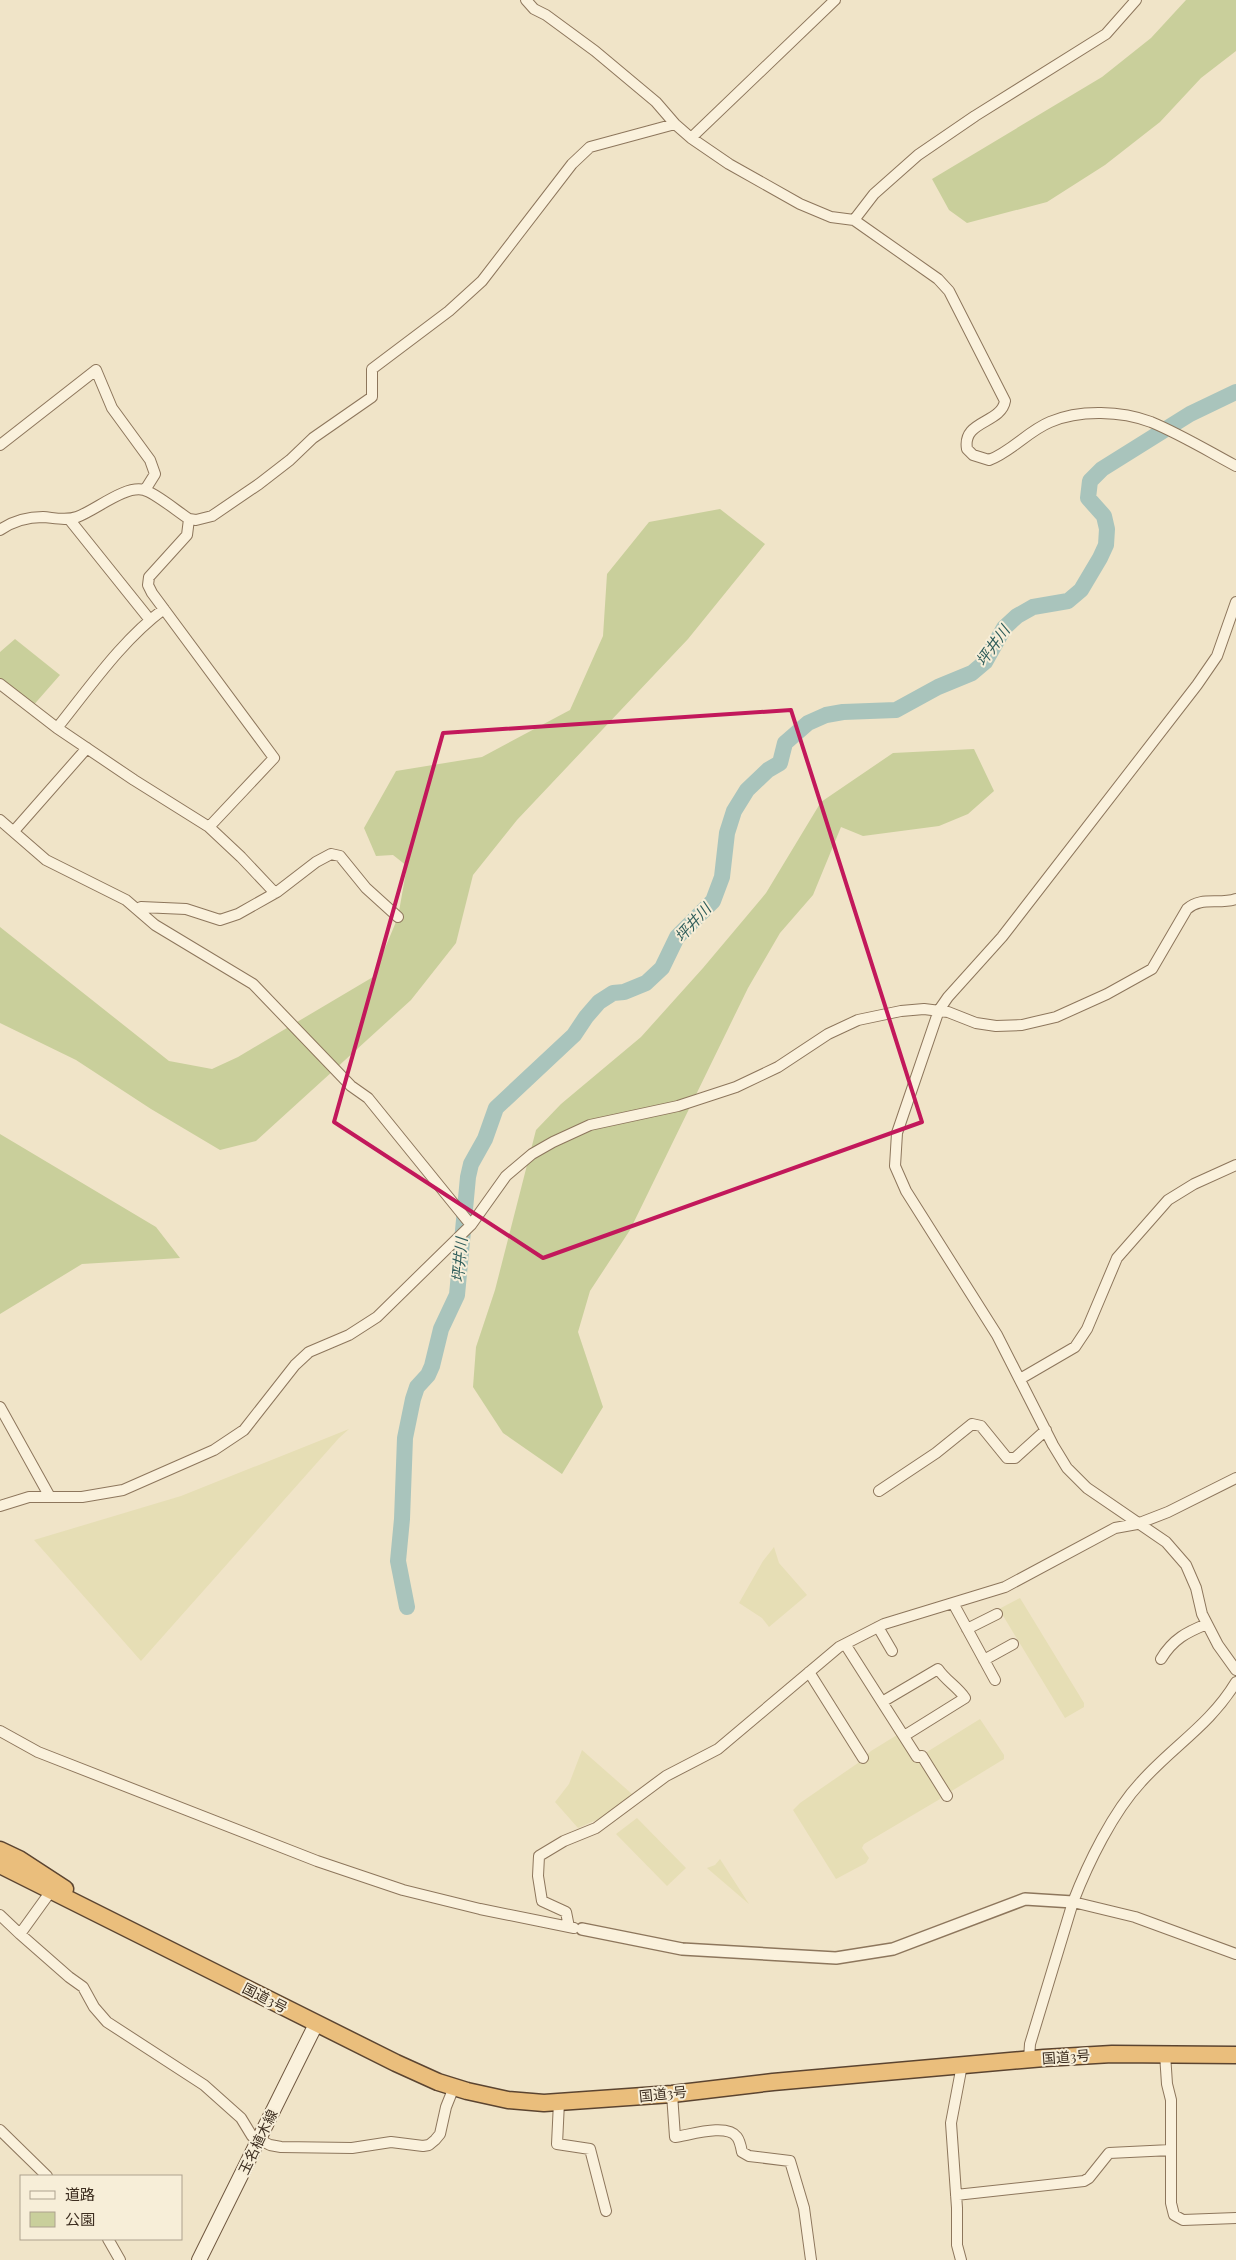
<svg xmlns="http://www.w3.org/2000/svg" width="1236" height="2260" font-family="'Playfair Display','Noto Sans JP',serif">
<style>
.farmland{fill:#e6deb5}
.green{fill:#c9cf9b}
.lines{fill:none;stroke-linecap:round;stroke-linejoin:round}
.river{stroke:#a9c4bc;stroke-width:16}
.minor-casing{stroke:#8d765c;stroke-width:12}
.tertiary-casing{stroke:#8d765c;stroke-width:14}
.secondary-casing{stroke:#6f573f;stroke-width:16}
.trunk-casing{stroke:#5b4430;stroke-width:19}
.minor{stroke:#faf1dc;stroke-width:10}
.tertiary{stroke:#faf1dc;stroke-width:11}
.secondary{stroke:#faf1dc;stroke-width:14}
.trunk{stroke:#eabe7c;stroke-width:16}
.marked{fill:none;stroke:#c2185b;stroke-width:4;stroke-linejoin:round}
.labels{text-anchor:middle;stroke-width:4;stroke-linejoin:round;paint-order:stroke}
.street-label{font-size:14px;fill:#3d2e20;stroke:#f7eed8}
.water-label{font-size:15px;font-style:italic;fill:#2f5d5a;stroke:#f7eed8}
</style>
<rect width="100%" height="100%" fill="#f0e4c8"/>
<!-- farmland -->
<path class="farmland" d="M349 1429 339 1438 141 1661 34 1540 181 1496Z
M774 1547 779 1563 807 1595 769 1627 762 1618 739 1603 763 1561Z
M1020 1598 1084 1703V1707L1065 1718 999 1609Z
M980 1719 1004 1755V1759L950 1792 922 1755Z
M897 1735H902L921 1758 942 1792 940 1799 864 1844 862 1848 869 1858 866 1863 836 1879 793 1810 800 1803 858 1763 871 1751Z
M582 1750 632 1794 608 1815 578 1828 555 1802 569 1784Z
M637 1818 686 1868 667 1886 616 1834Z
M720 1859 749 1904 707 1868 715 1865Z"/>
<!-- green -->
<path class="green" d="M1186 0H1236V51L1201 78 1160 122 1105 165 1047 202 967 223 949 210 932 179 1102 77 1151 38Z
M720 509 765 544 688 639 517 820 473 875 456 943 411 1000 256 1141 220 1150 151 1109 76 1060 0 1023V927L169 1061 212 1069 238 1057 373 977 398 917 407 866 393 855 376 856 364 828 396 771 482 757 570 710 603 636 607 574 649 522Z
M15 639 60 675 31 708 0 684V652Z
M974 749 994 791 968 814 939 826 863 836 841 827 813 895 780 933 748 988 630 1230 590 1291 578 1332 603 1407 562 1474 503 1433 473 1387 476 1347 495 1290 536 1130 561 1104 641 1037 703 968 766 893 821 802 893 753Z
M0 1134 156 1227 180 1258 82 1264 0 1314Z"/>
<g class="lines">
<!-- river -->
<path class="river" d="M407 1607 398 1561 402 1519 405 1438 413 1399 417 1387 428 1375 432 1366 441 1329 457 1295 468 1177 471 1164 485 1139 496 1108 574 1035 586 1017 599 1002 613 993 624 992 646 983 662 968 677 937 713 901 722 877 727 833 734 811 747 790 768 770 780 763 785 743 808 723 826 715 843 712 896 710 938 687 972 673 985 662 1004 628 1017 616 1033 607 1068 601 1081 590 1100 558 1106 545 1107 529 1104 516 1088 498 1090 481 1102 469 1190 414 1236 392"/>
<defs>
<path id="minor" d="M526 0 534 9 546 15 595 51 656 102 675 124 691 138 729 164 800 204 831 217 854 220 938 279 949 291 1005 401C1001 424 962 420 967 449L973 455 989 460C1011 452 1028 431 1050 422 1080 409 1122 411 1151 422 1180 434 1208 451 1236 466
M691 138 835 0
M854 220 874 194 918 155 975 116 1106 34 1136 0
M0 445 96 370 112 408 150 460 155 474 145 490
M69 519 150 620
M189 519 187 535 149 577 148 585 152 593 274 758 209 827
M0 530C13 521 27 517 43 517 55 518 66 521 77 517 96 510 125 485 144 490 154 492 178 512 189 519L196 520 212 516 259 484 290 460 313 438 372 397V369L449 311 482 281 572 164 590 147 675 124
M1236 602 1217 656 1197 685 1002 937 948 997 939 1010 897 1133 895 1166 906 1191 997 1335 1053 1445 1067 1468 1087 1488 1166 1542 1186 1565 1196 1588 1202 1614 1218 1645 1236 1670
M0 684 57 728 134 780 209 827 241 857 275 893
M57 728C90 687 122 640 164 609
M0 820 46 860 126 900 155 925 253 984 351 1086 368 1098 471 1225
M14 831 87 748
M137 909 141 907 186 909 220 920 238 914 277 892 316 862 331 854 340 856 366 888 398 917
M1020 1379 1075 1347 1087 1329 1117 1258 1168 1200 1194 1184 1236 1165
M0 1407 50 1497
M879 1491 936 1453 972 1424 981 1426 1007 1458H1015L1046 1430
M0 1506 29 1497H82L123 1490 214 1450 244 1430 295 1365 309 1352 349 1335 377 1317 471 1225 506 1176 532 1154 553 1142 590 1125 678 1106 736 1087 778 1067 828 1034 858 1020 901 1011 924 1009 948 1012 976 1023 996 1026 1022 1025 1056 1017 1107 994 1152 969 1187 909C1201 896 1219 905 1236 899
M953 1603 995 1680
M878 1627 892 1651
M967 1629 997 1614
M845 1644 917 1757 922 1756 947 1796
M1161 1659C1173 1639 1187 1632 1207 1624
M984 1660 1013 1644
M809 1672 863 1758
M882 1702 938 1669C946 1681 957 1686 965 1698L904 1736
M0 1731 38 1752 317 1861 403 1890 480 1909 574 1928
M1073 1902 1135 1917 1236 1954
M0 1915 20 1934 51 1891
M569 1927 566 1912 542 1901 538 1876 539 1856 564 1841 596 1828 666 1776 718 1749 839 1647 884 1624 1005 1587 1115 1528 1137 1524 1168 1512 1236 1478
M20 1934 69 1977 83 1987 94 2007 107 2022 204 2085 241 2118 252 2136 270 2145 281 2147 352 2148 391 2142 423 2146 429 2145 435 2140 440 2134 446 2107 454 2087
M1165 2054 1167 2084 1171 2100V2203L1174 2215 1183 2220 1236 2218
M1029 2059 1030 2044 1073 1902C1088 1863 1113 1812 1141 1782 1173 1746 1210 1725 1236 1682
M672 2094 675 2137C690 2135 727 2123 737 2137 740 2141 741 2147 742 2152L749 2156 790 2161 804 2208 811 2260
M559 2102 557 2144 590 2149 606 2211
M0 2130 47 2176
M956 2195 1084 2181 1089 2178 1109 2153 1171 2150
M108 2239 120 2260
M961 2260 957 2245V2208L951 2123 962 2065"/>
<path id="tertiary" d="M582 1929 682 1949 836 1958 893 1949 1025 1899 1073 1902"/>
<path id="secondary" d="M199 2260 316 2024"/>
<path id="trunk" d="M0 1850 19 1859 65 1889
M0 1865 396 2063 438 2082 467 2091 508 2100 544 2103 672 2094 773 2082 1044 2058 1112 2054 1236 2055"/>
</defs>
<!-- minor casing -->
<use href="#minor" class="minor-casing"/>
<!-- tertiary casing -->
<use href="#tertiary" class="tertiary-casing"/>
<!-- secondary casing -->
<use href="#secondary" class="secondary-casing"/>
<!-- trunk casing -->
<use href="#trunk" class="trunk-casing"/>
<!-- minor -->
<use href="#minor" class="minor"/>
<!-- tertiary -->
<use href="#tertiary" class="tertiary"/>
<!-- secondary -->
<use href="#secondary" class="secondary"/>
<!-- trunk -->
<use href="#trunk" class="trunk"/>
</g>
<!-- marked area -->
<path class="marked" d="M791 710 922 1122 543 1258 334 1122 443 733Z"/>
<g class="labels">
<!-- street labels -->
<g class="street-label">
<text transform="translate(265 1998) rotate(27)" y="5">国道3号</text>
<text transform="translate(1066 2057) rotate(-4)" y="5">国道3号</text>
<text transform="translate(663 2094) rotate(-6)" y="5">国道3号</text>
<text transform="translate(258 2142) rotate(-64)" y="5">玉名植木線</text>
</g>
<!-- water labels -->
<g class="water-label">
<text transform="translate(993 646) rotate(-54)" y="5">坪井川</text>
<text transform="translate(693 923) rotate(-48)" y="5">坪井川</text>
<text transform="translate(460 1260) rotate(-85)" y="5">坪井川</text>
</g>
</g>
<!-- legend -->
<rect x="20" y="2175" width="162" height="65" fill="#f7eed8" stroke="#ada18e"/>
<rect x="30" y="2191" width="25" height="8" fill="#faf1dc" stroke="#ada18e"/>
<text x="65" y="2200" font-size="15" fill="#3d2e20">道路</text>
<rect x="30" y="2212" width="25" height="15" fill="#c9cf9b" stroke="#ada18e"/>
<text x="65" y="2225" font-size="15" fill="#3d2e20">公園</text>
</svg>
